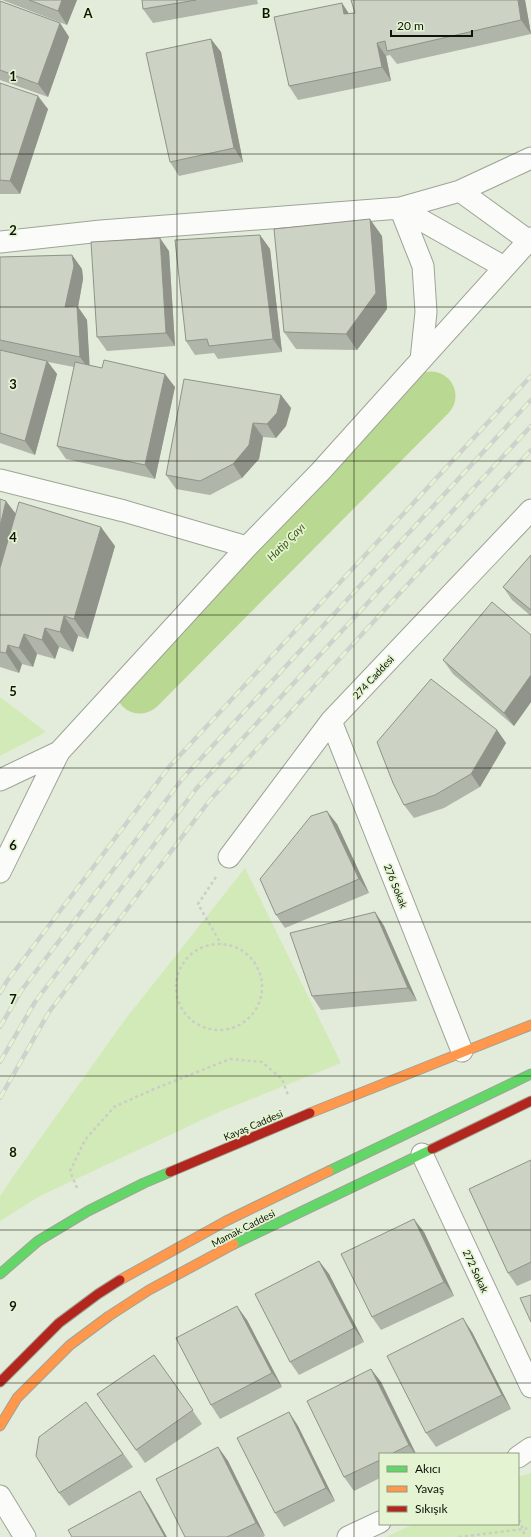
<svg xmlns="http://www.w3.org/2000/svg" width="531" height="1537" font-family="Lato,sans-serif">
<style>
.green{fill:#d2eab7}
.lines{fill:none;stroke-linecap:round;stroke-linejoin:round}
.river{stroke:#b9d891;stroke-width:49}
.street-casing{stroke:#9ea496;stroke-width:23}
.fast-casing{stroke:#9ea496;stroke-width:11}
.slow-casing{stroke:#9ea496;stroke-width:11}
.jam-casing{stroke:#9ea496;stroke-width:11}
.path{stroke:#cbcdc9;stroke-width:2.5;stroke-dasharray:3 3;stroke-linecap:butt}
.street{stroke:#fbfcf9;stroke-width:21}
.fast{stroke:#63d668;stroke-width:9}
.slow{stroke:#ff974d;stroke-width:9}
.jam{stroke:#b3261e;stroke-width:9}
.rail-casing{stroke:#cfd1cc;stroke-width:4.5}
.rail{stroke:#e4f4d2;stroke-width:3;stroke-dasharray:9;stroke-linecap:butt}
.wall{fill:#afb5a9}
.shaded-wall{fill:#8f9389}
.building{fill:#ccd2c4;stroke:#8f9389}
.grid{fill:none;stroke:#0f1409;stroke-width:1;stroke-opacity:0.55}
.labels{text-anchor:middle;stroke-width:3.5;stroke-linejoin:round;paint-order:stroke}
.street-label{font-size:10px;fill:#0f1409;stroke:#e4f4d2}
.water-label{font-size:11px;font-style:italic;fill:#3a5311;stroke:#e4f4d2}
.grid-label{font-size:13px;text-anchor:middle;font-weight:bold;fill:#0f1409;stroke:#e4f4d2;stroke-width:3.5;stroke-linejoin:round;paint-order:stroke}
</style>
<rect width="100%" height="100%" fill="#e3ecda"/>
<!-- green -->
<path class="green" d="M0 697 46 732 0 756Z
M245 868 341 1063 219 1112 40 1196 0 1221V1196L12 1178 124 1021Z
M531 1473V1537H386L414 1524H518V1477Z"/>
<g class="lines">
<!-- river -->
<path class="river" d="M140 689 431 396"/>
<defs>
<path id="street" d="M460 191 531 158
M400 208 423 266 426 312 421 360
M400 208 504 267
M0 242 101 231 400 208 460 191 529 241
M0 480 124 511 247 547 59 752 0 780
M247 547 320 472 531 238
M331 721 462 1051
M229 857 331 721 531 510
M0 872 59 752
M422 1154 531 1387
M518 1457 531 1448
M0 1496 25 1537
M348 1537 380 1522"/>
<path id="fast" d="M329 1171 531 1074
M234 1244 432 1149
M0 1274 38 1241 88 1211 144 1183 170 1172"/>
<path id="slow" d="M310 1113 531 1025
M120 1280 226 1221 329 1171
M0 1426 17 1398 70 1345 109 1316 149 1290 234 1244"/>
<path id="jam" d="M432 1149 531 1101
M170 1172 310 1113
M0 1382 59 1323 98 1294 120 1280"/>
</defs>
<!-- street casing -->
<use href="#street" class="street-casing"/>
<!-- fast casing -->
<use href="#fast" class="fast-casing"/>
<!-- slow casing -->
<use href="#slow" class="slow-casing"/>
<!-- jam casing -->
<use href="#jam" class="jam-casing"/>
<!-- path -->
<path class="path" d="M216 877 198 904 221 944
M176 987a43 43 0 1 1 86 0a43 43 0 1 1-86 0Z
M77 1188 70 1171 85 1140 114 1107 154 1089 230 1059 262 1062 282 1079 288 1095
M518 1514 525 1537
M459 1537 531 1528"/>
<!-- street -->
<use href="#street" class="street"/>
<!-- fast -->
<use href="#fast" class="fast"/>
<!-- slow -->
<use href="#slow" class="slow"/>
<!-- jam -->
<use href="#jam" class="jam"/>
<defs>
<path id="rail" d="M0 993 7 981 169 767 531 376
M0 1027 21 991 183 778 531 400
M0 1062 35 1002 196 789 531 426
M0 1098 49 1012 210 800 531 450"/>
</defs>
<!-- rail casing -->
<use href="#rail" class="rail-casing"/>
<!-- rail -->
<use href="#rail" class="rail"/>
</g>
<!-- wall -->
<path class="wall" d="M2 0H77L67 25Z
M142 0H257L258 4 153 23 143 9Z
M525 0 531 34 397 64 390 55 386 56 391 81 298 100 289 86 342 3 349 14Z
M0 1 60 23 69 37 48 97 0 80Z
M211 39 221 52 243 162 179 176 170 162Z
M0 83 48 109 20 194H0Z
M260 235 270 249 282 352 218 359 214 353 195 355 186 341Z
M382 236 387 309 357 350 296 349 284 332Z
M169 251 175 346 107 351 97 337Z
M72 255 82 269 83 279 78 307 87 320 89 365 175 387 155 479 66 459 57 446 74 367 48 362 57 374 35 455 0 443V257Z
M281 395 291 408 286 426 276 438 263 437 259 459 242 478 210 495 176 489 166 475Z
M0 499 16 514 115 546 88 639 78 636 73 652 59 647 55 659 37 654 33 667 22 664 19 673 0 667Z
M531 555V616L512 600 503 587Z
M531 635V702L514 726 453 674 443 660Z
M497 730 506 743 480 787 444 808 414 818 404 805Z
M337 824 369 893 285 928 276 915Z
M375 912 384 926 417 1001 321 1010 312 996Z
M531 1160V1280L517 1286 508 1273Z
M424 1232 454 1296 381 1330 372 1317Z
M319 1261 329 1274 364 1342 299 1375 290 1362Z
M247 1320 282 1387 220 1419 211 1405Z
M472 1332 511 1409 436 1447 426 1433Z
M154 1355 202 1424 145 1463 97 1394Z
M371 1369 381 1382 416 1454H380V1478L354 1491 344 1477Z
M86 1402 133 1467 69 1506 59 1493Z
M289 1412 298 1426 335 1501 284 1527 275 1513Z
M218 1447 228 1461 265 1536 263 1537H185Z"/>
<!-- shaded-wall -->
<path class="shaded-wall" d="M62 0H77L67 25 58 11Z
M518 0H525L531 34 521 20Z
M342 3 351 17 344 14Z
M60 23 69 37 48 97 38 84Z
M211 39 221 52 243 162 234 148Z
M377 43 386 56 391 81 382 67Z
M38 96 48 109 20 194 10 181Z
M370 219 382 236 387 309 357 350 346 334Z
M260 235 270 249 282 352 273 339Z
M160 238 169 251 175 346 166 333Z
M72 255 82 269 83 279 78 307 87 320 90 371 80 357 65 307Z
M47 361 57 374 35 455 25 441Z
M165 374 175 387 155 479 145 465Z
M281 395 291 408 286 426 276 438 267 424Z
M253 423 263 437 259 459 242 478 233 464Z
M6 501 16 514 0 569V526Z
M101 527 115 546 88 639 74 619Z
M64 616 78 636 73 652 60 632Z
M45 628 59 647 55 659 42 640Z
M24 634 37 654 33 667 19 648Z
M8 645 22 664 19 673 6 653Z
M531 675V702L514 726 504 713Z
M497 730 506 743 480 787 471 774Z
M327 811 337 824 369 893 359 879Z
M375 912 384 926 417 1001 408 988Z
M414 1219 424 1232 454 1296 444 1282Z
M319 1261 329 1274 364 1342 354 1328Z
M237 1306 247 1320 282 1387 272 1373Z
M463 1318 472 1332 511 1409 502 1395Z
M371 1369 381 1382 416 1454H415L409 1445Z
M289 1412 298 1426 335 1501 326 1488Z
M218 1447 228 1461 265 1536 256 1523Z
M140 1491 149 1505 167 1537H165Z"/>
<!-- building -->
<path class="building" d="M29 0H62L58 11Z
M142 0H196L143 9Z
M351 0H518L521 20 387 51 385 41 377 43 382 67 289 86 274 17 342 3 344 14 355 13Z
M0 1 60 23 38 84 0 70Z
M211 39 234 148 170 162 146 53Z
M0 83 38 96 10 181 0 180Z
M370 219 376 293 346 334 284 332 274 229Z
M260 235 273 339 209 346 207 339 186 341 175 240Z
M160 238 166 333 97 337 91 242Z
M72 255 74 266 65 307 77 306 80 357 0 340V257Z
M0 350 47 361 25 441 0 433Z
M104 360 165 374 145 465 57 446 75 362 102 368Z
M184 379 281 395 277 413 267 424 253 423 249 445 233 464 200 481 166 475Z
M0 499 6 501 0 526Z
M19 502 101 527 74 619 64 616 60 632 45 628 42 640 24 634 19 648 8 645 6 653 0 652V568Z
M531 555V610L503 587Z
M492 602 531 635V675L504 713 443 660Z
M431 679 497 730 471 774 435 795 404 805 393 783 377 742Z
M327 811 359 879 276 915 260 879 311 816Z
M375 912 408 988 312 996 290 933Z
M531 1160V1262L508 1273 469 1189Z
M414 1219 444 1282 372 1317 341 1254Z
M319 1261 354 1328 290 1362 255 1294Z
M531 1295V1322L520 1298Z
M237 1306 272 1373 211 1405 176 1338Z
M463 1318 502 1395 426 1433 387 1356Z
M154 1355 193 1410 136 1450 97 1394Z
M371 1369 409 1445 391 1454H380V1460L344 1477 307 1401Z
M86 1402 123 1454 59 1493 36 1456 39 1437Z
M289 1412 326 1488 275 1513 237 1438Z
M218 1447 256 1523 227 1537H185L156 1479Z
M140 1491 165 1537H72L68 1530Z"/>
<!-- grid -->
<path class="grid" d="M177 0V1537M354 0V1537M0 154H531M0 307H531M0 461H531M0 615H531M0 768H531M0 922H531M0 1076H531M0 1230H531M0 1383H531"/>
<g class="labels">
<!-- street labels -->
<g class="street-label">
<text transform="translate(373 677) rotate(-47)" y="4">274 Caddesi</text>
<text transform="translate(396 886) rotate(68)" y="4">276 Sokak</text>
<text transform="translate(253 1125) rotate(-23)" y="4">Kayaş Caddesi</text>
<text transform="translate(243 1228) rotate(-27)" y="4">Mamak Caddesi</text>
<text transform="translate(476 1271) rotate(65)" y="4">272 Sokak</text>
</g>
<!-- water labels -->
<g class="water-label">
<text transform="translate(286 542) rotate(-45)" y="4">Hatip Çayı</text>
</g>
</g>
<g class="grid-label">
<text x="88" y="18">A</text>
<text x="266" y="18">B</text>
<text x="13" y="81">1</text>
<text x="13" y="235">2</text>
<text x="13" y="389">3</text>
<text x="13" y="542">4</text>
<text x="13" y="696">5</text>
<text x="13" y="850">6</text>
<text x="13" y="1004">7</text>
<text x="13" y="1157">8</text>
<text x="13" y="1311">9</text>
</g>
<!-- legend -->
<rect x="379" y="1453" width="140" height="72" fill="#e4f4d2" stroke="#8f9a82"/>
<rect x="387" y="1466" width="20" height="6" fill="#63d668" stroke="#8f9a82"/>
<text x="415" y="1473" font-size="12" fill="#0f1409">Akıcı</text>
<rect x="387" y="1486" width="20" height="6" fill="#ff974d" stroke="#8f9a82"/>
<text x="415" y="1493" font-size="12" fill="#0f1409">Yavaş</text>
<rect x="387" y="1506" width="20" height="6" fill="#b3261e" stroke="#8f9a82"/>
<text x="415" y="1513" font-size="12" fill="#0f1409">Sıkışık</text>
<!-- scale -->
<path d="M391 30v6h81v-6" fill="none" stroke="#0f1409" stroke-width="2"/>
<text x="397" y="30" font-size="12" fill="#0f1409" stroke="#e4f4d2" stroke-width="3" paint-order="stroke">20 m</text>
</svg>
